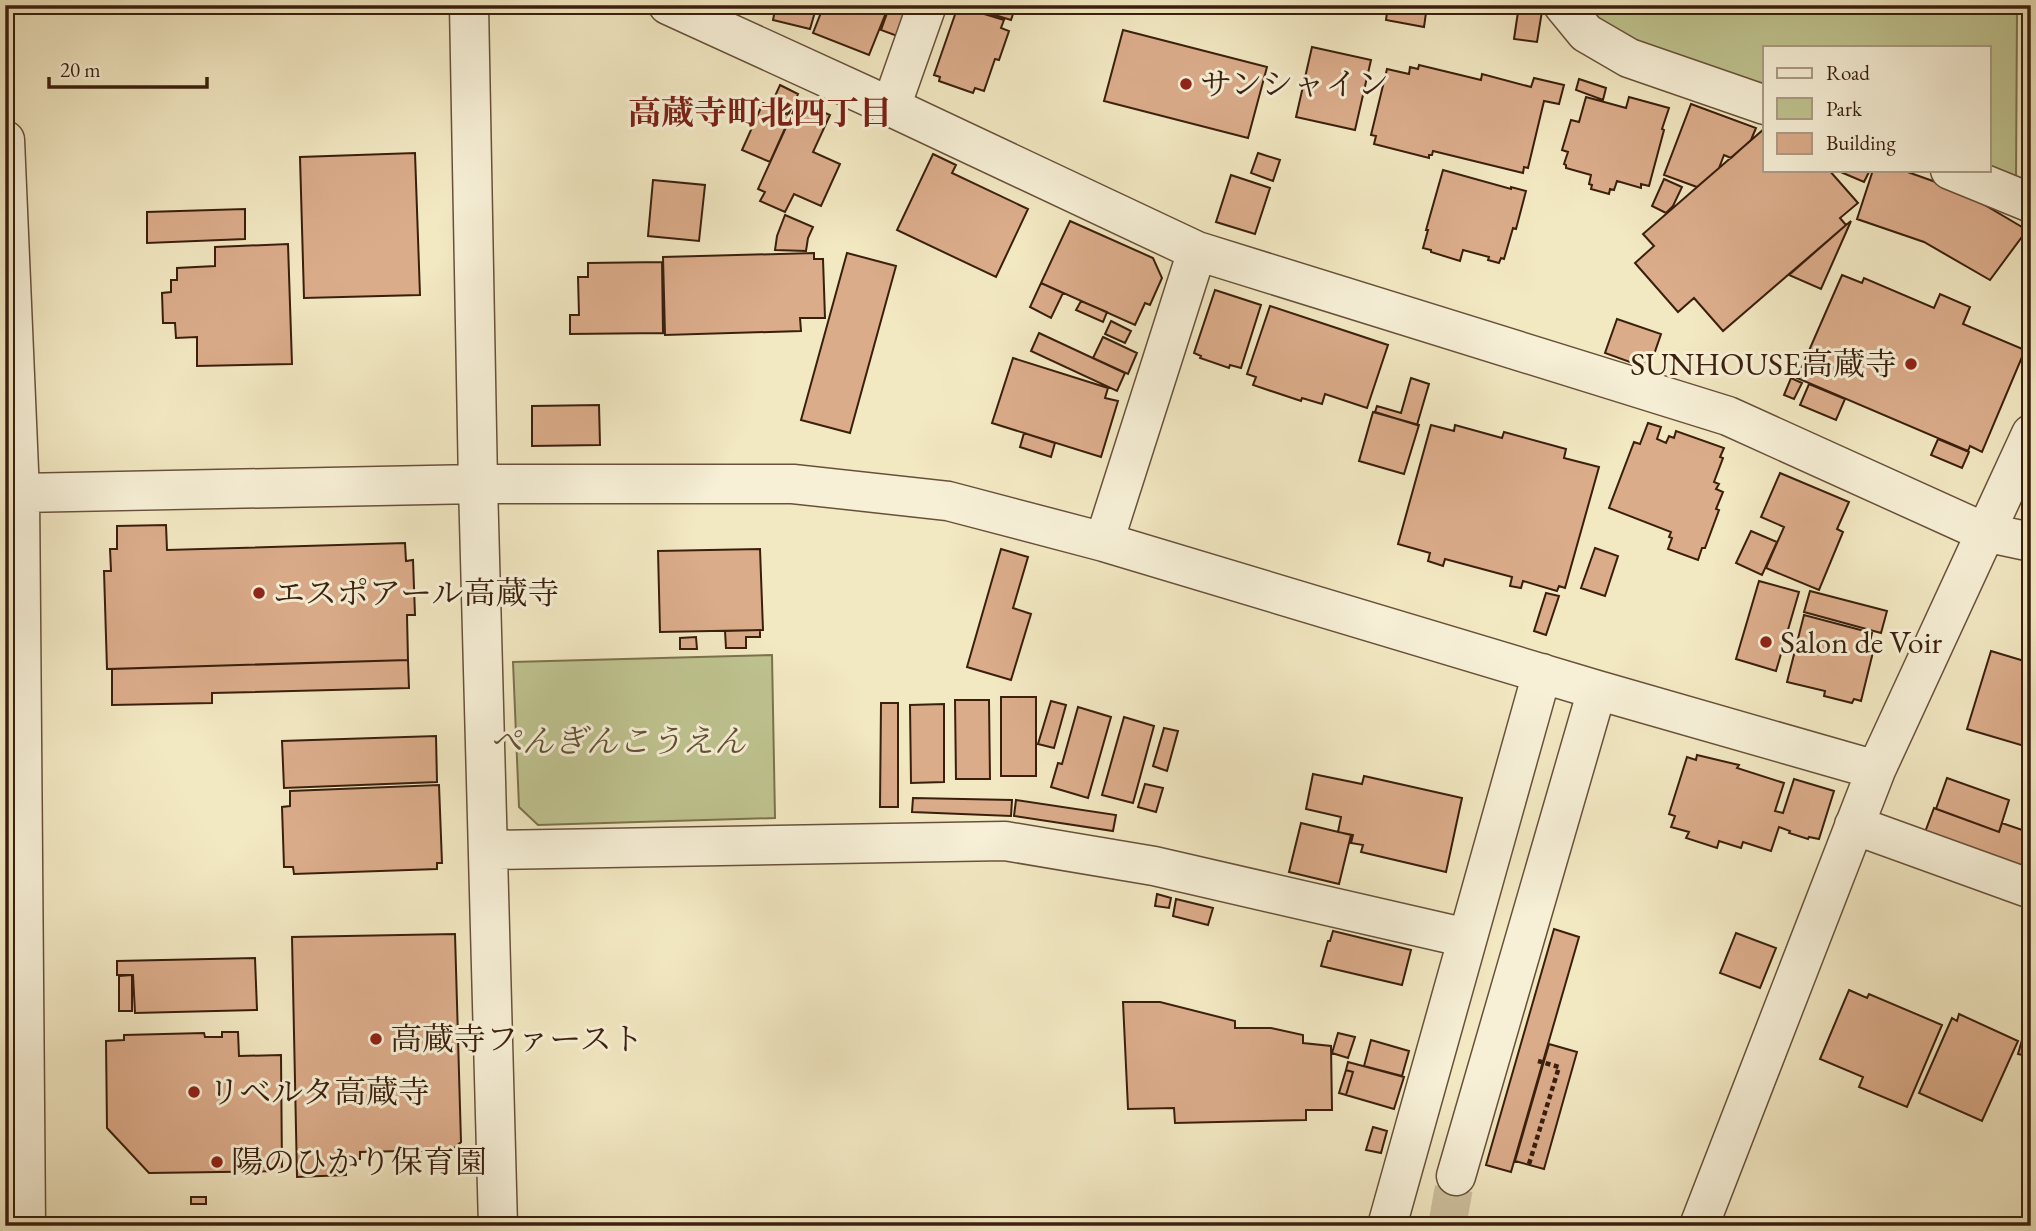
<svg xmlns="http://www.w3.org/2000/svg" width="2036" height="1231" font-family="'EB Garamond','Noto Serif JP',serif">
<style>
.green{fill:#bfc490;stroke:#7c724e;stroke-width:2}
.building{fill:#dbac8a;stroke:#3a1f0d;stroke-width:2}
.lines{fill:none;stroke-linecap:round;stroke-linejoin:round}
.minor-tunnel{stroke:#cdc09e;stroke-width:38;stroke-dasharray:38 19;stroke-linecap:butt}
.minor-casing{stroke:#68513a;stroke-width:41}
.path{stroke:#3a1f0d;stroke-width:4.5;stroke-dasharray:5 3.5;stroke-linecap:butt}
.minor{stroke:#f7f0d7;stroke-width:38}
.poi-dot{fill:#8f2418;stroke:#f7f0d7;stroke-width:2.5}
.labels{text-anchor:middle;stroke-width:6;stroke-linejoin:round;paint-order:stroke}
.poi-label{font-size:32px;fill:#3a1f0d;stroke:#f7f0d7;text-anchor:start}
.park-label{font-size:32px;font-style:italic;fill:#625134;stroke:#f7f0d7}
.neighbourhood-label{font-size:33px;font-weight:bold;fill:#7a1f14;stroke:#f7f0d7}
</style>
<rect width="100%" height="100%" fill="#f2e8c2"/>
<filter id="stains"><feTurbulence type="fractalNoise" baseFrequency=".00286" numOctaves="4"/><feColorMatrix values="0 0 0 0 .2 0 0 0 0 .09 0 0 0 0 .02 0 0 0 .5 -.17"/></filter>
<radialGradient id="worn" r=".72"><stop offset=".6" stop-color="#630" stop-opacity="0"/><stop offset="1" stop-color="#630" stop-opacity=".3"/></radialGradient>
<!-- green -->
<path class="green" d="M1584 5H2015L2017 8 2016 182 1989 170V47H1765V93L1631 46Z
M772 655 775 818 538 825 519 807 513 662Z"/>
<!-- building -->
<path class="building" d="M776 5H817L810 29 773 20Z
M824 5H889L869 55 813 33Z
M890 5 910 13 900 37 881 30Z
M962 5H1016L1011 20Z
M1388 5 1427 6 1424 27 1386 20Z
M1519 5H1543L1537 42 1514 39Z
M958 6 1004 20 1001 28 1009 31 999 60 995 59 984 91 975 88 973 93 939 81 940 77 934 75Z
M1123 30 1267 67 1248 138 1104 101Z
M1312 47 1371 60 1355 130 1296 117Z
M1419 65 1481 80 1482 74 1531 87 1534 78 1564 85 1559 104 1544 101 1528 168 1524 167 1523 173 1433 151 1432 155H1429V158L1374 144 1376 136 1371 135 1387 69 1409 74 1410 67 1418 69Z
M1579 79 1606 88 1603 100 1576 90Z
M780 85 798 94 788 115 770 107Z
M1586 97 1626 108 1629 97 1669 108 1662 129 1664 130 1649 186 1641 184V188L1617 181 1614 190 1610 189 1609 194 1591 189 1592 185 1589 184 1591 175 1566 168V165L1564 164 1568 152 1562 150 1571 120 1579 122Z
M798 101 830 115 813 152 840 164 821 206 794 194 785 212 760 201 765 192 758 189Z
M763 103 791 115 770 162 742 150Z
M1691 104 1756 128 1751 140 1731 158 1724 155 1719 168 1697 187 1664 175Z
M1764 129 1765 170H1829L1858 203 1840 218 1846 225 1723 331 1694 298 1678 312 1635 263 1654 246 1643 234Z
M415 153 420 295 304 298 300 157Z
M1258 153 1280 160 1273 181 1251 173Z
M933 154 956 165 952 173 1028 209 996 277 897 230Z
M1443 170 1511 189V187L1526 191 1516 229 1513 228 1504 259 1501 258 1499 263 1488 260 1489 257 1463 250 1460 261 1431 252V250L1423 248 1428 230H1426Z
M1836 170H1870L1864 182Z
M1873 170H1902L1961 191 2027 230 1990 280 1924 242 1857 219Z
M1231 175 1270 188 1255 234 1216 222Z
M1664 179 1682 187 1673 206 1666 213 1652 206Z
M653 180 705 185 699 241 648 236Z
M245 209V239L147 243V212Z
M785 215 813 227 808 238 806 251 775 250 777 236Z
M1070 221 1153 258 1162 278 1150 305 1145 303 1135 325 1041 283Z
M1851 221 1821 289 1789 275 1846 225Z
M288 244 292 364 197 366V337L176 338 175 323H163L162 293 171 292V280H177V268L215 266V247Z
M814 253V259H823L825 318H800L801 331 665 335 663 257Z
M847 253 896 266 850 433 801 420Z
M662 262 663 333 570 334V315H579L578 277H588V263Z
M1842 275 1862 283 1864 278 1934 308 1940 294 1970 307 1963 324 2025 350 1982 452 1970 446 1968 451 1797 378Z
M1041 283 1063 293 1051 318 1030 307Z
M1215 290 1261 305 1241 368 1230 365 1229 368 1200 358 1201 356 1194 353Z
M1081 301 1107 312 1103 322 1076 310Z
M1270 306 1388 345 1367 408 1325 394 1322 404 1302 398 1301 401 1253 385 1256 377 1247 374Z
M1617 319 1661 334 1649 369 1605 353Z
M1111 321 1131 331 1125 343 1105 334Z
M1039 333 1125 373 1117 391 1031 351Z
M1103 337 1137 353 1128 374 1093 358Z
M1013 358 1108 388 1105 398 1118 401 1101 457 992 423Z
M1411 378 1429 384 1417 425 1375 412 1377 406 1401 413Z
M1791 378 1802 383 1794 399 1784 395Z
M1809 384 1845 399 1836 420 1800 405Z
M599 405 600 445 532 446V406Z
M1373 412 1419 425 1404 474 1359 461Z
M1648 423 1661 427 1657 439 1666 443 1669 436 1674 438 1676 431 1724 448 1720 457 1723 458 1714 482 1719 484 1716 489 1723 492 1716 509 1719 510 1705 548H1702L1698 560 1668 549 1672 538 1669 537 1671 532 1609 508 1634 442 1640 444Z
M1431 425 1454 431 1455 425 1502 438 1504 432 1566 449 1564 458 1599 467 1565 588 1559 586 1557 591 1523 581 1521 588 1510 586 1512 577 1445 559 1443 566 1428 561 1430 553 1398 544Z
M1024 433 1055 443 1051 457 1020 447Z
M1938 439 1969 452 1962 468 1931 455Z
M1780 473 1849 502 1837 529 1843 532 1819 590 1766 568 1784 527 1761 517Z
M166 525 167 550 405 543 406 561 413 560 415 615H407L408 660 107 669 104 571H111L110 549H117V526Z
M1751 531 1777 542 1762 575 1736 563Z
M1595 548 1618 556 1605 596 1581 588Z
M760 549 763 630 660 632 658 551Z
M1001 549 1028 557 1013 608 1031 614 1011 680 967 667Z
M1759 581 1799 592 1776 671 1736 659Z
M1810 591 1887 611 1881 633 1804 612Z
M1546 593 1559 596 1546 635 1534 631Z
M1804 615 1872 633 1869 646 1874 648 1861 701 1854 699 1852 703 1824 696 1825 691 1787 682Z
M760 630V637H746V648H726L725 631Z
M696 637 697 649H680V638Z
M1991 651 2031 663V748L1967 729Z
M408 660 409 688 212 693V703L112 705V669Z
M1001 697H1036V776H1001Z
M955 700H989L990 779H956Z
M1051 701 1066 705 1054 748 1038 744Z
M881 703H898V807H880Z
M944 704V782L911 783 910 705Z
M1078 707 1111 717 1088 798 1051 787 1058 763 1062 764Z
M1124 717 1154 726 1133 803 1102 795Z
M1164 728 1178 731 1167 771 1153 766Z
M436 736 437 782 284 788 282 741Z
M1697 755 1739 765 1737 768 1784 783 1775 811 1783 813 1794 779 1834 791 1819 839 1809 837 1808 839 1789 833 1790 831 1779 827 1771 851 1743 842 1741 848 1719 841 1717 848 1686 838 1689 832 1671 827 1675 816 1669 814 1687 757 1696 760Z
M1313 774 1362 784 1364 776 1462 798 1446 872 1361 852 1363 845 1351 843 1353 835 1338 832 1341 817 1306 809Z
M1947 778 2009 800 1999 832 1936 809Z
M1145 784 1163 788 1156 812 1138 807Z
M439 785 442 863H437V869L294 874 293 867H284L282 807 290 806V791Z
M913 798 1012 800 1011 816 912 812Z
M1016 800 1116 815 1113 831 1014 816Z
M1934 808 1999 832 2002 823 2031 833V873L1924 835Z
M1301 823 1351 835 1339 884 1289 872Z
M1157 894 1171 898 1169 908 1155 906Z
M1176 899 1213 908 1208 925 1173 916Z
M1554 929 1579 937 1511 1172 1486 1165Z
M1333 931 1411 950 1402 985 1321 966 1328 941H1330Z
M1736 933 1776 948 1760 988 1720 973Z
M455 934 461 1142 453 1149 447 1150 360 1152V1159H346V1175L297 1177 292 937Z
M255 958 257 1010 135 1013 133 975H117V961Z
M132 975V1011H119V976Z
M1849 990 1867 998 1869 994 1942 1025 1907 1107 1859 1087 1863 1077 1820 1059Z
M1123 1002H1160L1235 1021V1028H1271L1303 1035V1043L1331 1046 1332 1110H1306V1120L1175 1123 1174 1108 1128 1109Z
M2031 1009V1057L2018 1054Z
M1959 1014 2018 1041 1982 1121 1919 1093 1952 1018 1957 1021Z
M222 1032H238L239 1056 281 1055 282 1171 149 1173 107 1128 106 1041 124 1040V1035L204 1033 205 1037H222Z
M1338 1033 1355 1037 1348 1058 1332 1053Z
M1371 1040 1409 1051 1402 1076 1364 1066Z
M1549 1044 1577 1052 1544 1169 1515 1161Z
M1348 1062 1404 1077 1394 1109 1346 1095 1353 1072 1346 1070Z
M1346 1070 1353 1072 1346 1095 1339 1093Z
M1373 1127 1387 1131 1381 1153 1366 1150Z
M191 1197H206V1204H191Z"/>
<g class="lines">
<!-- minor-tunnel -->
<path class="minor-tunnel" d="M1447 1226 1456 1176"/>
<defs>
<path id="minor" d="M469 5 478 484 498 1226
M668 5 891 107 1197 251 1728 416 1984 532 2031 542
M1563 5 1586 33 1629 58 1765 105
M891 107 927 5
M5 140 20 493 26 1226
M1950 170 2031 203
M20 493 478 484H793L948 501 1104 542 1597 690 1876 770
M1104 542 1197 251
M1854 825 2031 889
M488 850 1005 841 1154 866 1467 938
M1456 1176 1597 690
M1387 1226 1542 673
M1699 1226 1876 770 2031 434"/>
</defs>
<!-- minor casing -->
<use href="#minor" class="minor-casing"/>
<!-- path -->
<path class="path" d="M1529 1164 1559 1067 1538 1061"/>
<!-- minor -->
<use href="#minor" class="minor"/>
</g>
<!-- markers -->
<g class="poi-dot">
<circle cx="1186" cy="84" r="7"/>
<circle cx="1911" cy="364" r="7"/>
<circle cx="259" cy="593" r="7"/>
<circle cx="1766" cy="642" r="7"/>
<circle cx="376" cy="1039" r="7"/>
<circle cx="194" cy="1092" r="7"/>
<circle cx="217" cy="1162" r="7"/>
</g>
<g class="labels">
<!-- poi labels -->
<g class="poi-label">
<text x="1200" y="95">サンシャイン</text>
<text x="1897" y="375" text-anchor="end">SUNHOUSE高蔵寺</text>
<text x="273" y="604">エスポアール高蔵寺</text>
<text x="1780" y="653">Salon de Voir</text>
<text x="390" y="1050">高蔵寺ファースト</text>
<text x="208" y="1103">リベルタ高蔵寺</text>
<text x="231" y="1173">陽のひかり保育園</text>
</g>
<!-- park labels -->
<g class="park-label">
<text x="618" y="752">ぺんぎんこうえん</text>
</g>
<!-- neighbourhood labels -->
<g class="neighbourhood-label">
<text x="760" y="124">高蔵寺町北四丁目</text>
</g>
</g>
<!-- margin -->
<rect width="2036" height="1231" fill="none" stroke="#f2e8c2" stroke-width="28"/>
<rect x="7" y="7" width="2022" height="1217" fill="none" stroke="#3a1f0d" stroke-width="3.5"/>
<rect x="14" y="14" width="2008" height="1203" fill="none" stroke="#3a1f0d" stroke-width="2"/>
<!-- legend -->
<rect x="1763" y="46" width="228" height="126" fill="#f7f0d7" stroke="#ab9c86" stroke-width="2"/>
<rect x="1777" y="68" width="35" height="10" fill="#f7f0d7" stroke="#ab9c86" stroke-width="2"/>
<text x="1826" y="80" font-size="21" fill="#3a1f0d">Road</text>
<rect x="1777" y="98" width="35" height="21" fill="#bfc490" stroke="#ab9c86" stroke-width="2"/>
<text x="1826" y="116" font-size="21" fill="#3a1f0d">Park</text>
<rect x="1777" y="133" width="35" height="21" fill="#dbac8a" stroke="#ab9c86" stroke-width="2"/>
<text x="1826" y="150" font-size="21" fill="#3a1f0d">Building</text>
<!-- scale -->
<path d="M49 77v10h158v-10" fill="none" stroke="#3a1f0d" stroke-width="3.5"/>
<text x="60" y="77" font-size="21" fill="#3a1f0d" stroke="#f7f0d7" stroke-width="5" paint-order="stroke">20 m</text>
<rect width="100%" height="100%" filter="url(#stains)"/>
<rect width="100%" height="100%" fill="url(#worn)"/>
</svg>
